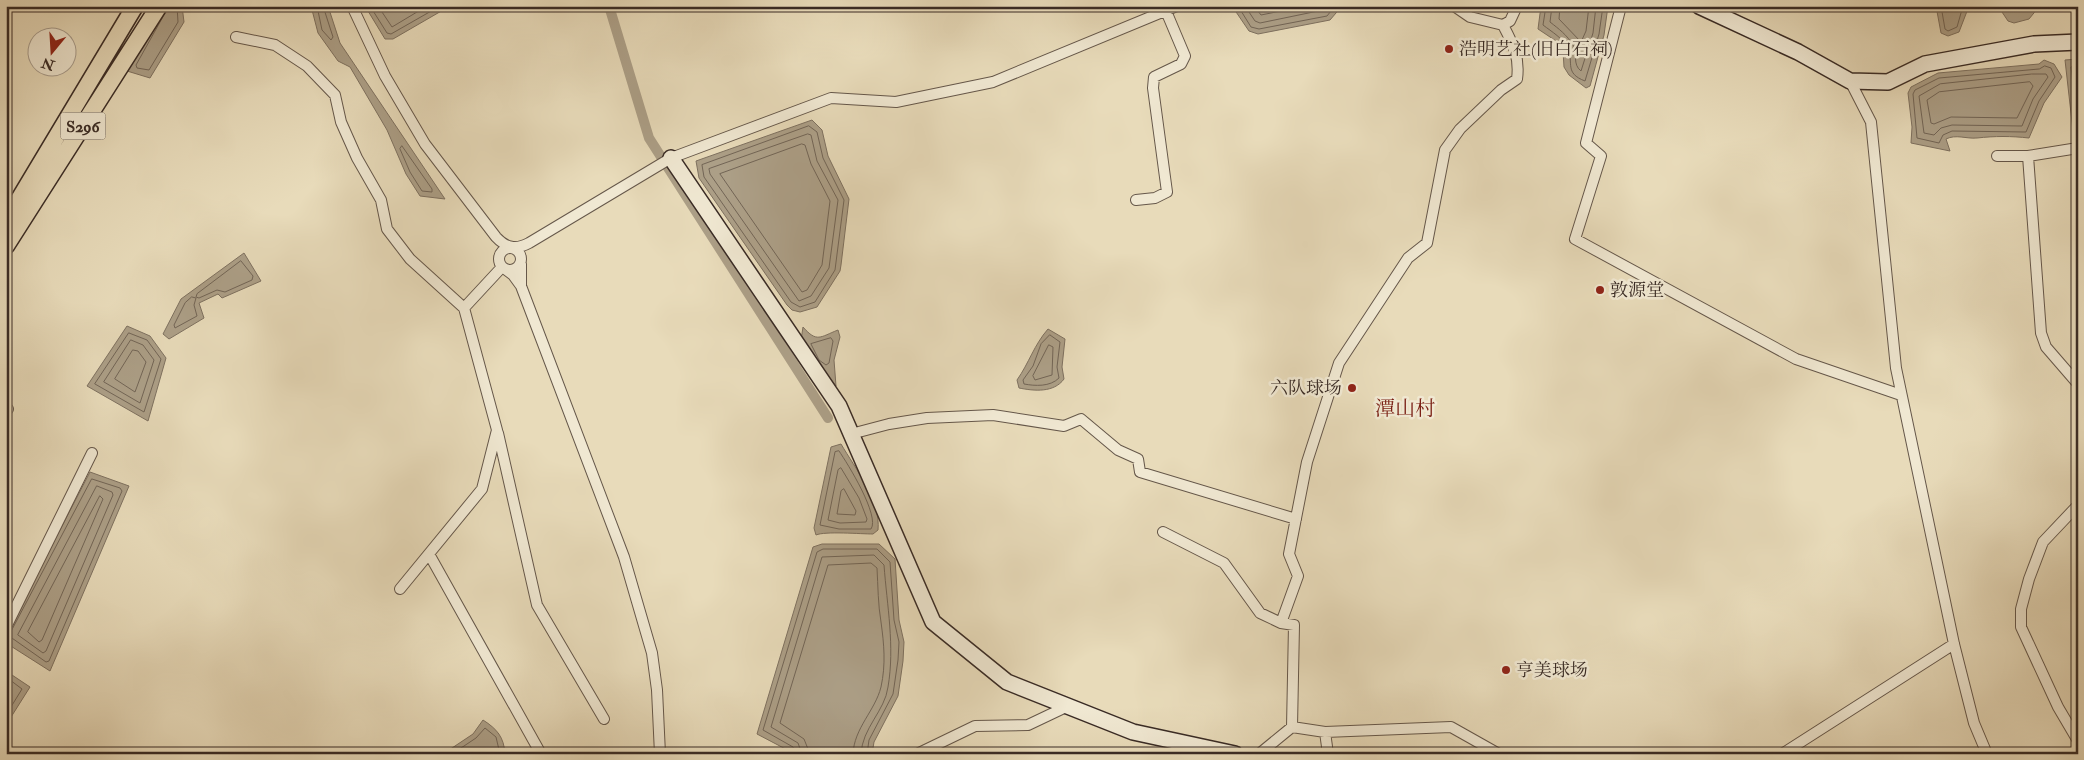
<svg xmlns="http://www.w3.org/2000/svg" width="2084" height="760" font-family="'IM FELL Double Pica','Noto Serif SC',serif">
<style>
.water{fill:#ac9f87;stroke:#7e7160}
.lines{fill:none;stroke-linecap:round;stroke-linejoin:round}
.shore{stroke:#726556;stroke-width:1}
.canal{stroke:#ac9f87;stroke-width:10}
.street-casing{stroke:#65574a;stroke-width:12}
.secondary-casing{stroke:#392b25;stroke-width:18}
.primary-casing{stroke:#392b25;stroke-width:19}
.street{stroke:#f0e8d2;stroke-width:10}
.secondary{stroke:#f0e8d2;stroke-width:15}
.primary{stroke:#e8dbba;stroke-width:16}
.poi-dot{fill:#8f2418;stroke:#f0e8d2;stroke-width:2}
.labels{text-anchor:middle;stroke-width:5;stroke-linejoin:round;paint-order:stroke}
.shield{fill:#f0e8d2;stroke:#706459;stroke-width:1}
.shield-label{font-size:16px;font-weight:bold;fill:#392b25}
.poi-label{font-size:18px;fill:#392b25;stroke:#f0e8d2;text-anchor:start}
.quarter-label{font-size:20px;fill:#7a1f14;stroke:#f0e8d2}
</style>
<rect width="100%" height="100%" fill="#e8dbba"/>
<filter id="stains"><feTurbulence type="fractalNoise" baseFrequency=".004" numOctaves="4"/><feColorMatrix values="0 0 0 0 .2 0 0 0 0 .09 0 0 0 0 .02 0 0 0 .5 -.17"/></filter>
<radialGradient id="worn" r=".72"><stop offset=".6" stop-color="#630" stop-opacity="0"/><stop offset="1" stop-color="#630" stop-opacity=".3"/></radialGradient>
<!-- water -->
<path class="water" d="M165 6H182L184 22 150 78 127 71Z
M311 6H328L340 43 445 199 420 196 406 174 387 130 350 67 338 61 318 33Z
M365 6H450L393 39H385Z
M1232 6H1342L1330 20 1258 34 1249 31Z
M1541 6H1608L1604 35 1590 86 1586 88 1569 75 1564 67 1563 51 1556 41 1538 29Z
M1936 6H1969L1959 32 1948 36 1941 33Z
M1998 6H2038V8L2029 19 2014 23 2008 21Z
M2078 59V140H2074L2065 60Z
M2044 60 2054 64 2062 77 2044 103 2029 138C2011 136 1995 136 1977 138 1966 139 1956 134 1946 139L1950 151 1911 143 1912 127 1908 93 1911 87 1938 73 2039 64Z
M812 120 822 130 828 156 849 199 841 265 840 271 817 307 800 312 792 310 787 305 699 178 696 161Z
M244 253 261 281 222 298 218 294 199 303 204 318 169 339 163 334 181 299Z
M127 326 150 336 166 358 148 421 87 386Z
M803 327C817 343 820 337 838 330L840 337 834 360 836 386 801 340Z
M1048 329 1065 339 1062 367 1064 379C1054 393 1034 391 1019 388L1017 380C1029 363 1034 345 1048 329Z
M841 444C855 468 881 501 878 530L873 534C861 534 825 531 816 535L814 528 831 447Z
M90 472 129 486 50 671 6 643V634Z
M822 544H879L895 559 899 620 904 642 903 661 898 696 874 742 872 754H795L757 734 813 547Z
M6 671 30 687 6 725Z
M483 720C497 729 504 737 505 754H411L414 752 443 754 473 734Z"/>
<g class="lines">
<!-- shore -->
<path class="shore" d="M169 6 136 65 137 68 149 70 178 22 177 6
M317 6 322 30 331 40 333 37 323 6
M370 6 387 33 391 34 440 6
M378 6 392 27 427 6
M1238 6 1251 27 1259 29 1327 16 1335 6
M1245 6 1255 21 1260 23 1323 10 1327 6
M1254 6 1261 15 1306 6
M1546 6 1543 25C1552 32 1563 38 1568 49 1574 63 1564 73 1585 81L1599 34 1603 6
M1552 6 1550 22C1559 29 1567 35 1573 45 1578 54 1572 64 1581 71L1593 33 1596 6
M1560 6 1559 19 1581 42 1586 31 1589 6
M1941 6 1945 29 1948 31 1957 27 1963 6
M2078 64 2071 67 2078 126
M2045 66 2051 68 2055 77 2039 101 2026 132 1952 131 1943 135 1939 143 1917 138 1913 94 1915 90 1939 78 2039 69Z
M2032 74H2046L2048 77 2033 99 2022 126 1952 125 1941 128 1934 135 1924 133 1919 96 1940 84Z
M2030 82 2033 86 2017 118 1951 117 1934 124 1931 123 1927 100 1939 92Z
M809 126 817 132 823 158 844 200 835 270 815 302 800 307 791 302 704 177 702 165Z
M808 134 811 135 817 161 838 200 829 268 811 296 799 301 710 174 709 169Z
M802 144 805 145 811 164 830 201 822 265 807 290 802 292 720 174Z
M402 146 432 189V192L422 191 410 172 400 149Z
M241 261 253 276 252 280 225 292 217 290 199 298 196 297 197 294Z
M192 297 196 298 194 305 197 316 175 328 174 325 185 303Z
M129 333 147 340 161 359 144 412 95 384Z
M1050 335 1060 342 1057 367 1059 378C1050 387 1035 386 1024 384L1023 380 1033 366 1041 344Z
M831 338 833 341 829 363 826 365 819 360 811 344Z
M131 340 143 345 154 360 140 403 104 382Z
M1049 345 1053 347 1052 375 1035 380 1033 376Z
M133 350 138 351 146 362 135 392 115 379Z
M839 451C848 464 880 516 871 529H839L820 525 835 452Z
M841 468 859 498 867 519 866 522 840 523 828 520 838 470Z
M92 479 120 488 122 491 49 661 46 662 9 636Z
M97 486 112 492 113 495 46 651 43 653 18 635Z
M844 489 856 511 855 515 837 514 841 491Z
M100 496 103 499 42 640 39 642 28 632Z
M6 677 22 689 6 715
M452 754 476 738 485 728 496 737 500 754
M796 754 793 747 763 730 817 552 823 549H877L890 562 894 620 899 642 898 660 893 694 869 740 867 754
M802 754 798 743 771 727 822 557 874 555 884 565C887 606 895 646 888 687 885 711 862 728 861 754
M810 754 804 739 780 723 828 565 871 563 877 568C878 586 878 605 881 622 884 644 886 664 881 687 875 711 854 728 853 754"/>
<!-- canal -->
<path class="canal" d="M609 6 649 138 828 418"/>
<defs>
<path id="street" d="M352 6 385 76 425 144 496 237C506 248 516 250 529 243L671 158 831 98 896 102 993 82 1177 6
M1454 6 1470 17 1503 25 1510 21 1517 6
M1621 6 1586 143 1601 156 1575 239 1796 359 1901 395
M236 37 275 45 307 66 335 95 341 122 357 158 381 200 387 229 410 259 464 308 502 267
M1850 81 1871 122 1896 368 1954 644 1974 723 1987 754
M1997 156H2028L2078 148
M2028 156 2041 333 2046 347 2078 384
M1136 200 1155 198 1167 192 1153 88 1154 77 1181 64 1185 56 1166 11
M499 259a11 11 0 1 1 22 0a11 11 0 1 1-22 0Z
M505 269 513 275 521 286V264
M521 286 624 557 652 653 657 690 660 754
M6 412 8 409
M498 433 537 605 604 719
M851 434 889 424 927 418 993 415 1064 426 1081 419 1118 450 1138 459 1140 472 1296 519
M2078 505 2043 542 2029 579 2021 609V627L2058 707 2078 741
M1163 532 1224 563 1260 613 1281 623
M429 554 541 754
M400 589 482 489 497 430 464 308
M6 627 92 453
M1292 727 1294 625 1281 623 1298 576 1289 554 1307 462 1339 363 1408 258 1427 243 1445 150 1460 129 1501 90 1517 79C1520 57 1513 44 1503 25
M1325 732 1328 754
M917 754 975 726 1028 725 1068 706
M1259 754 1292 727 1325 732 1451 727 1499 754
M1782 754 1954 644"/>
<path id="secondary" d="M1699 6 1798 52 1850 81 1888 82 1925 64 2034 44 2078 42
M671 158 839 406 933 622 1007 682 1133 732 1235 754"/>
<path id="primary" d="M6 221 135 6
M6 246 159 6"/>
</defs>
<!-- street casing -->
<use href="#street" class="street-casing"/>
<!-- secondary casing -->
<use href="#secondary" class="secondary-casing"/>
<!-- primary casing -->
<use href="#primary" class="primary-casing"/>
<!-- street -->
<use href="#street" class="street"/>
<!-- secondary -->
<use href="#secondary" class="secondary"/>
<!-- primary -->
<use href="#primary" class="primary"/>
</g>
<!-- markers -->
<g class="poi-dot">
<circle cx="1449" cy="49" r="5"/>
<circle cx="1600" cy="290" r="5"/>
<circle cx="1352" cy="388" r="5"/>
<circle cx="1506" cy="670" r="5"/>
</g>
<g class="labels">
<!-- shield labels -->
<rect class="shield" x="60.5" y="112.5" width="45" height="27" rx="4"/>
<g class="shield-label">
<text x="83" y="132">S296</text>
</g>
<!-- poi labels -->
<g class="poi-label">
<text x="1459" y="55">浩明艺社(旧白石祠)</text>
<text x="1610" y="296">敦源堂</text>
<text x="1342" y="394" text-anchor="end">六队球场</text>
<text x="1516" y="676">亨美球场</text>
</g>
<!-- quarter labels -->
<g class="quarter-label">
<text x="1405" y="415">潭山村</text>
</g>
</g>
<!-- margin -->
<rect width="2084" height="760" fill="none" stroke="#e8dbba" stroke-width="25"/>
<rect x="8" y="8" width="2069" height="745" fill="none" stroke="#392b25" stroke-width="2.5"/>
<rect x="12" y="12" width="2059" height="735" fill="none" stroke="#392b25"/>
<!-- north arrow -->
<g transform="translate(52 52) rotate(198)"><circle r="24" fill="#f0e8d2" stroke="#a79c8d"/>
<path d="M0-4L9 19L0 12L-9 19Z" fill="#8f2418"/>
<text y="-8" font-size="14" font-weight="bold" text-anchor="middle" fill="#392b25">N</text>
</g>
<rect width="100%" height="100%" filter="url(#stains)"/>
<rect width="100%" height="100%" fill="url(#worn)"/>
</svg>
